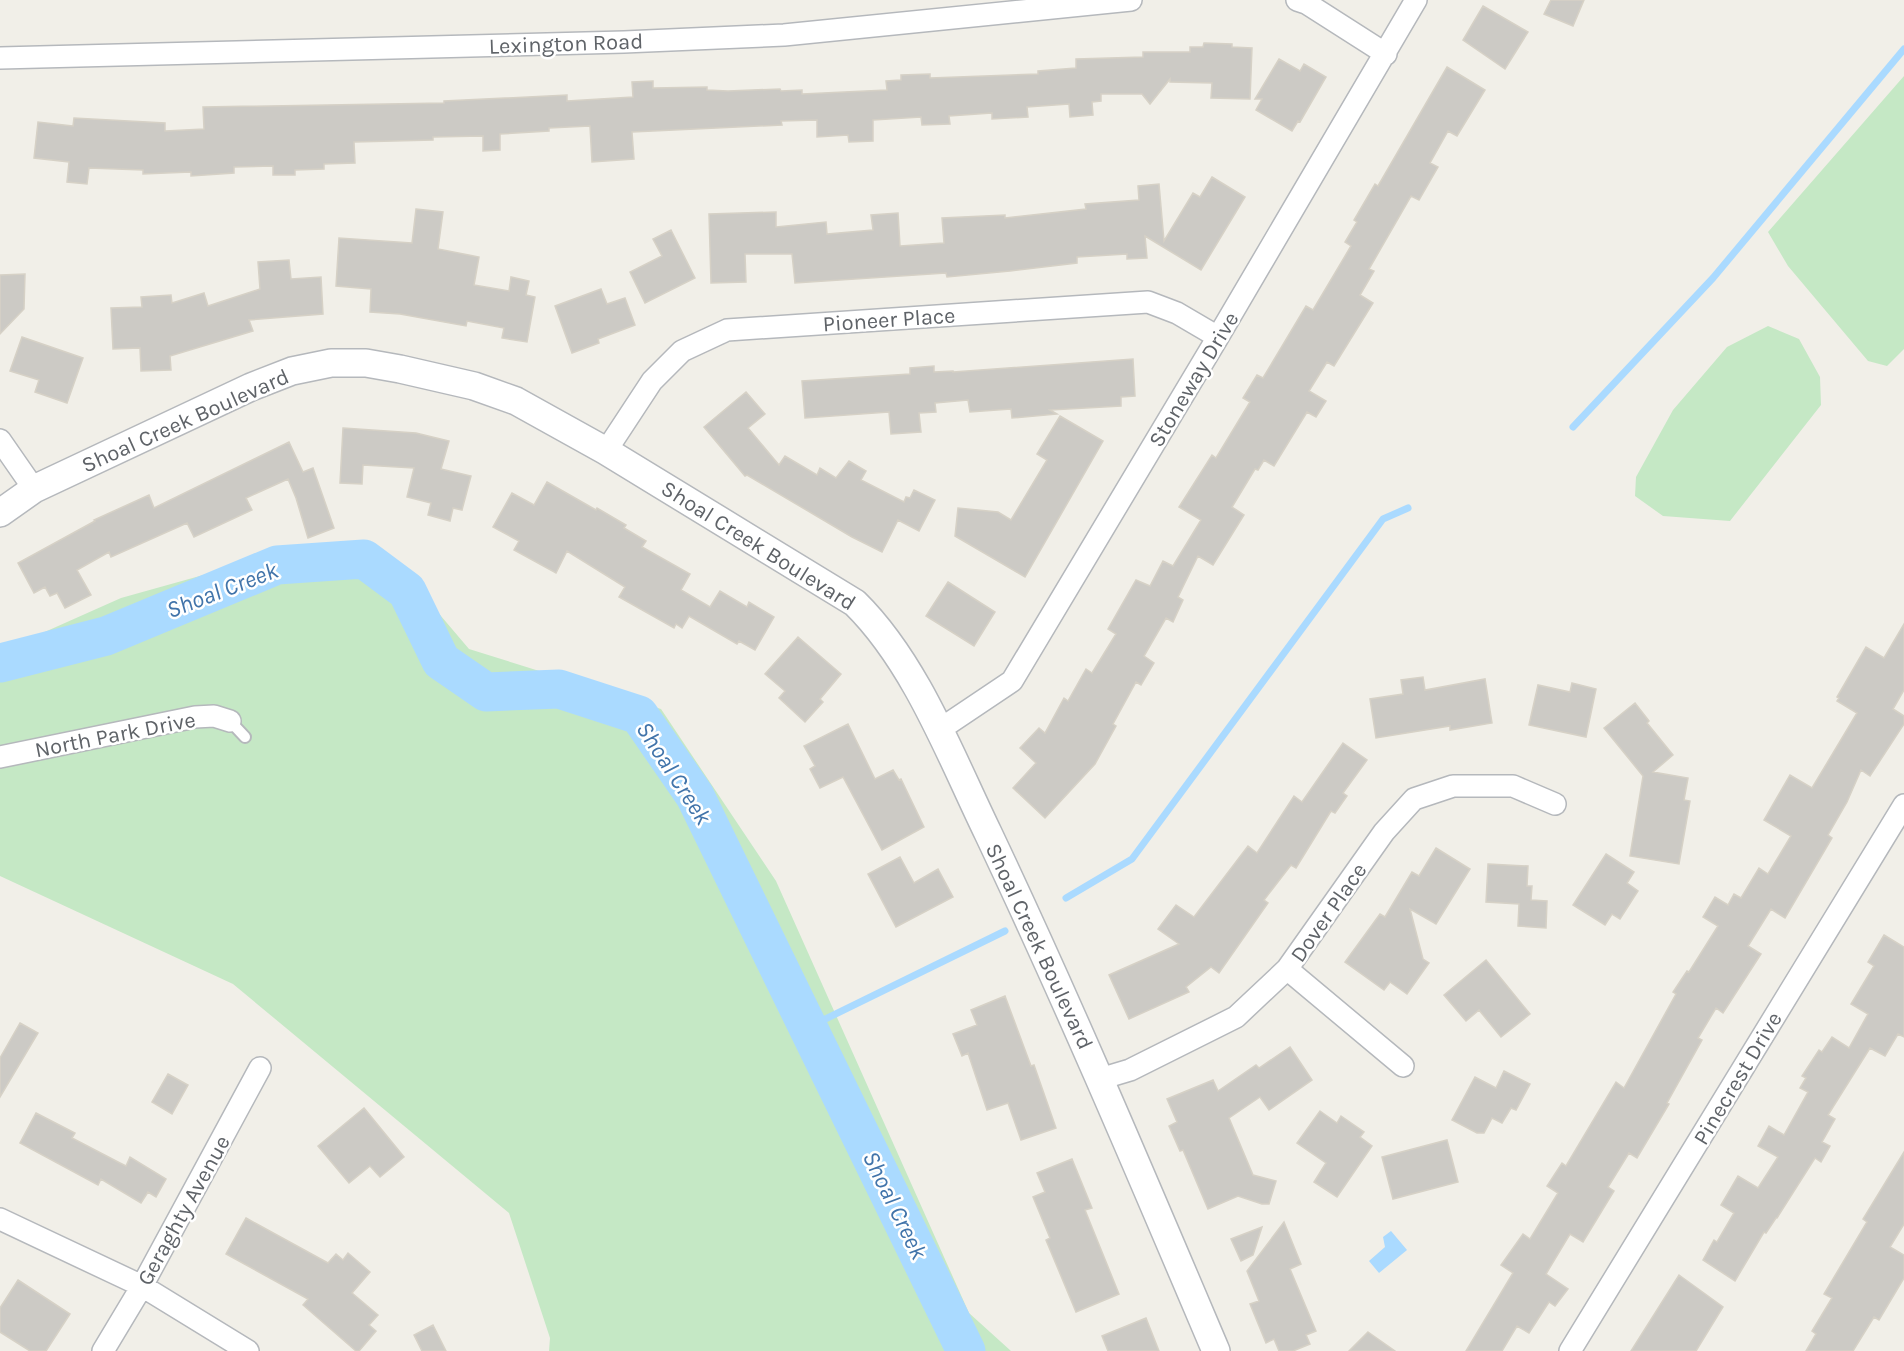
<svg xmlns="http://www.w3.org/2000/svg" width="1904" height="1351" font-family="Karla,sans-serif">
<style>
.green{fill:#c5e8c5}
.water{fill:#aadaff}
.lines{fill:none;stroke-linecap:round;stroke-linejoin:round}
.stream{stroke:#aadaff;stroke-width:7}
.river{stroke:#aadaff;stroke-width:39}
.building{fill:#cccac5;stroke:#d6d1c6;stroke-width:1.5}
.service-casing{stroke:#b5b8bc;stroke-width:14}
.minor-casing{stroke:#b5b8bc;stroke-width:24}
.tertiary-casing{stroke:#b5b8bc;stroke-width:30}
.service{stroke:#fff;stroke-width:10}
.minor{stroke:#fff;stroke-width:21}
.tertiary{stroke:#fff;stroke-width:27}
.labels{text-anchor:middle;stroke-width:5;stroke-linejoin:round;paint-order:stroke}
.street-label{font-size:22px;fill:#5f6368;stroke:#fff}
.water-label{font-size:24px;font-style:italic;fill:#4174aa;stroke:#fff}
</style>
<rect width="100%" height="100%" fill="#f1efe8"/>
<!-- green -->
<path class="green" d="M1904 76V349L1887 366 1868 361 1788 266 1768 232Z
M1768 326 1799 339 1820 377 1821 405 1730 521 1663 516 1635 496 1636 477 1673 410 1727 347Z
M286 552 390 556 469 649 661 709 776 881 969 1313 1011 1351H549L550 1338 509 1213 233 984 0 876V650L2 651 121 598Z"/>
<!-- water -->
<path class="water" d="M1391 1231 1407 1250 1379 1273 1369 1261 1385 1247 1383 1237Z"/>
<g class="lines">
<!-- stream -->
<path class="stream" d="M1573 427 1713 278 1904 49
M1066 898 1132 859 1383 519 1408 508
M807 1028 1005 931"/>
<!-- river -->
<path class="river" d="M0 663 106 636 277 565 364 559 407 591 441 661 486 692 559 689 639 715 695 796 966 1351"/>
</g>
<!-- building -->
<path class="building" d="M1551 0H1584L1573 26 1544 14Z
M1483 6 1528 32 1505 69 1463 40Z
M1204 43 1232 44V47L1252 48 1250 99 1211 98 1212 83 1170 82V79L1150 104 1142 94H1101V101L1092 102 1093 115 1070 117 1069 104 1027 107 1028 117 992 119V113L949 116 950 124 922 125 921 117 873 120V141L849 142 848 135 817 137V120L781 121 782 125 632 132 634 159 592 162 590 126 549 128V131L500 134V150L483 151V136L433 137V140L354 142 355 163 324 164V169L295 170V175H273V166L234 167V173L191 176V172L143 174V170L89 168 87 184 67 182 69 162 34 158 38 122 73 126 74 118 165 123V131L204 129 203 107 444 103V101L567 95V101L633 97 632 82 653 81V88L707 87V90L728 91 780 89 781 91 802 90V94L887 90 886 81 901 80V75L930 74V78L1038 74V71L1076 68V59L1143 57V52H1190V47H1203Z
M1279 59 1300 71 1304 64 1326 77 1300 122 1298 121 1292 131 1256 110 1262 99H1255Z
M1447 67 1485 90 1457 136 1448 131 1430 163 1438 167 1419 200 1411 196 1410 198 1369 269 1374 271 1360 295 1373 303 1334 366 1327 362 1309 391 1326 401 1316 417 1307 412 1274 466 1264 460 1258 470 1255 469 1232 507 1244 515 1213 565 1198 556 1178 597 1183 600 1173 622 1166 618 1144 656 1154 663 1141 685 1136 682 1113 724 1116 726 1095 764 1045 818 1013 788 1036 763 1020 748 1039 728 1045 733 1064 698 1068 701 1086 669 1092 673 1116 634 1108 629 1136 580 1150 586 1163 561 1173 566 1201 520 1179 507 1212 455 1216 458 1250 402 1243 398 1257 375 1263 378 1306 306 1313 310 1351 246 1345 242 1357 222 1354 220 1375 184 1378 186Z
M1212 177 1245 197 1201 270 1145 236 1147 258 1127 259V254L1077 257V263L1010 271 947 277 946 273 795 283 792 254H745L746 282 711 283 709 214 776 212V227L826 222 827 234 873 230 871 215 898 213 900 246 944 243 942 218 1005 215V218L1086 209 1085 204 1139 200 1138 186 1159 184 1164 241 1193 193 1200 197Z
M416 209 443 212 438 249 479 257 474 285 509 291 511 277 529 281 526 295 535 297 527 342 502 338 504 328 467 321 466 326 400 314 370 312 371 289 336 286 339 238 412 243Z
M671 230 695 278 645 303 630 272 662 256 653 239Z
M289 260 291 279 321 277 323 314 249 320 253 331 170 356 171 370 141 371 140 348 113 349 111 308 142 307 141 297 171 295 172 303 204 293 208 306 260 289 258 262Z
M25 274 24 309 0 334V275Z
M601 289 607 304 625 298 635 325 598 339 599 343 572 353 555 306Z
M22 337 83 358 67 403 35 392 39 380 10 371Z
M1133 359 1135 396 1121 397V406L1050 410 1057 414 1012 418 1011 409 970 412 968 400 935 403 936 412 919 413 921 432 891 434 889 412 805 418 802 381 910 374V368L934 366V372L953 371V372Z
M746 392 765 414 748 428 779 465 785 456 817 475 820 468 836 478 849 461 866 471 861 480 904 502 906 497 910 498 914 490 935 500 919 531 898 520 882 552 852 537 747 475 745 476 704 427Z
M1060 416 1103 441 1025 577 955 536 958 508 998 512 1011 520 1047 460 1037 454Z
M343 428 416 433 449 441 441 469 471 476 462 510 453 508 450 521 428 515 431 503 407 497 414 468 363 465 362 484 340 483Z
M289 442 303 472 313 468 334 528 308 538 296 498 288 479 246 498 252 510 194 537 187 523 111 557 109 552 77 570 91 595 65 608 57 593 50 596 45 587 34 593 18 563 95 521 94 520 149 495 154 508Z
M547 482 596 510 597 508 626 525 624 528 646 541 642 547 690 574 681 590 710 607 720 591 747 607 749 602 774 617 755 650 739 641 737 644 689 616 682 628 676 624 674 628 619 597 625 587 567 551 556 573 514 550 519 541 493 527 512 493 534 505Z
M948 582 995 612 974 646 926 616Z
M1904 624V690L1893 709 1904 716V724L1870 776 1861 770 1847 802 1828 835 1832 838 1785 918 1771 909 1748 946 1761 954 1723 1013 1716 1008 1698 1038 1702 1040 1667 1103 1669 1104 1637 1158 1629 1153 1608 1187 1614 1191 1583 1242 1570 1234 1546 1274 1568 1289 1555 1306 1549 1302 1529 1333 1517 1326 1502 1351H1466L1513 1273 1501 1265 1523 1234 1530 1239 1558 1193 1547 1186 1562 1163 1566 1166 1616 1082 1624 1088 1676 994 1673 992 1687 971 1689 972 1718 926 1703 917 1715 897 1728 905 1734 894 1741 898 1759 868 1768 874 1791 836 1764 820 1790 775 1812 788 1857 713 1837 701 1839 698 1837 697 1866 647 1884 658Z
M798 637 841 674 820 699 823 702 805 722 779 698 785 691 765 674Z
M1423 677 1425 690 1485 679 1492 723 1450 730V726L1376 738 1370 699 1403 694 1401 680Z
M1572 683 1596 689 1586 737 1529 725 1538 685 1570 692Z
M1635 703 1649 721 1647 723 1673 755 1653 772 1688 778 1684 800 1690 801 1679 864 1630 856 1643 776 1604 728Z
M848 724 875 779 893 770 899 780 901 779 924 827 882 850 843 777 820 788 810 769 815 766 804 746Z
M1343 743 1367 760 1343 793 1347 796 1335 813 1331 811 1296 868 1291 865 1264 900 1268 903 1219 973 1211 967 1186 987 1189 992 1129 1019 1109 975 1179 944 1158 929 1176 905 1194 917 1248 846 1257 853 1294 796 1302 802Z
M1436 848 1470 869 1436 924 1410 909 1423 959 1429 963 1407 994 1390 982 1384 990 1345 962 1380 914 1385 917 1412 872 1419 876Z
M1606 854 1634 872 1627 883 1638 891 1620 919 1612 914 1605 925 1573 905Z
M900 857 914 883 938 869 953 897 896 927 868 874Z
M1488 864 1528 866 1527 886H1532L1531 900 1547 901 1546 928 1518 926 1519 904 1486 902Z
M1884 935 1904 947V1037L1898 1034 1885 1056 1870 1048 1828 1115 1835 1119 1822 1142 1830 1146 1821 1162 1815 1158 1777 1218H1776L1766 1233 1764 1232 1735 1281 1703 1260 1714 1240 1717 1242 1734 1213 1721 1205 1738 1176 1758 1188 1778 1157 1758 1146 1769 1126 1784 1135 1808 1092 1800 1088 1806 1078 1802 1076 1819 1050 1822 1052 1832 1037 1849 1048 1868 1014 1851 1004 1874 966 1868 962Z
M1486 960 1530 1014 1501 1037 1479 1010 1466 1021 1444 995Z
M1005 996 1031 1066 1034 1065 1056 1128 1021 1140 1008 1103 987 1110 968 1053 962 1056 953 1034 977 1025 971 1010Z
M20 1023 38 1033 0 1097V1058Z
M1290 1047 1312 1080 1269 1110 1260 1097 1229 1118 1253 1175 1276 1181 1269 1204H1262L1238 1196 1208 1209 1183 1150 1180 1151 1169 1126 1177 1122 1167 1099 1213 1080 1218 1091 1256 1065 1259 1068Z
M1504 1071 1530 1084 1516 1110 1511 1108 1502 1123 1492 1118 1484 1133H1477L1452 1120 1475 1077 1496 1088Z
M168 1074 188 1085 172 1114 152 1102Z
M364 1108 404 1157 380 1177 370 1166 349 1183 318 1146Z
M1320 1111 1337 1123 1341 1116 1364 1132 1360 1137 1372 1146 1337 1197 1314 1182 1326 1163 1297 1143Z
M36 1113 75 1133 72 1138 118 1162 126 1166 130 1157 166 1179 156 1197 148 1192 141 1203 101 1179 98 1185 20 1143Z
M1447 1140 1458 1182 1393 1199 1382 1157Z
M1904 1152V1224L1890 1247 1904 1255V1278L1879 1320 1874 1317 1853 1351H1806L1816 1334 1812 1331 1832 1298 1824 1294 1867 1222 1863 1219Z
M1072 1159 1092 1208 1085 1210 1119 1294 1076 1312 1046 1240 1050 1238 1033 1197 1045 1192 1037 1173Z
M246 1218 328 1263 336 1254 343 1260 348 1253 370 1272 352 1293 378 1315 369 1325 376 1331 359 1351H356L303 1305 308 1299 226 1254Z
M1284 1222 1301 1264 1290 1269 1316 1331 1306 1335 1310 1344 1293 1351H1279L1274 1339 1266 1343 1250 1304 1259 1301 1247 1271Z
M1262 1227 1253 1255 1241 1261 1231 1239Z
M1679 1275 1723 1307 1696 1351H1631Z
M18 1280 70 1314 46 1351H30L0 1332V1308Z
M1146 1318 1159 1351H1108L1102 1336Z
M433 1325 446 1351H422L414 1335Z
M1368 1332 1395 1351H1349Z"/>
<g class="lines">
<defs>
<path id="service" d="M230 721 245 737"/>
<path id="minor" d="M1297 0 1306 3 1386 54
M0 58 624 42 784 35 1131 0
M0 440 34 489
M606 451 652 381 682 351 727 330 1148 302 1177 313 1218 337
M939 730 1012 681 1218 337 1416 0
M0 757 195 717 214 716 230 721
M1287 969 1403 1066
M1100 1079 1130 1070 1236 1017 1287 969 1384 832 1414 799 1453 786H1513L1555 804
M0 1219 142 1286 248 1351
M103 1351 142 1286 260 1068
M1570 1351 1904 805"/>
<path id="tertiary" d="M0 513 34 489 251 387 292 371 331 363H366L400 369 474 386 516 401 606 451 855 603C916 663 951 757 988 833 1069 1004 1142 1177 1216 1351"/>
</defs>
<!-- service casing -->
<use href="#service" class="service-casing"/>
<!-- minor casing -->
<use href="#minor" class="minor-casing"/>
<!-- tertiary casing -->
<use href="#tertiary" class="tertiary-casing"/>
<!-- service -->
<use href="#service" class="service"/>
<!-- minor -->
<use href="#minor" class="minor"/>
<!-- tertiary -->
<use href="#tertiary" class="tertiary"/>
</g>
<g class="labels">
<!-- street labels -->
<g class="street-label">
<text transform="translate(566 43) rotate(-2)" y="8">Lexington Road</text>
<text transform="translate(889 319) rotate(-4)" y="8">Pioneer Place</text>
<text transform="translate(1193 379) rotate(-59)" y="8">Stoneway Drive</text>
<text transform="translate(185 420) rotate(-24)" y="8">Shoal Creek Boulevard</text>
<text transform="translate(759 545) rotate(32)" y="8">Shoal Creek Boulevard</text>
<text transform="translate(115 734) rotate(-11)" y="8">North Park Drive</text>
<text transform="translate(1328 912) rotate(-55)" y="8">Dover Place</text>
<text transform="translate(1040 946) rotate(65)" y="8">Shoal Creek Boulevard</text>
<text transform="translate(1737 1078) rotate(-59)" y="8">Pinecrest Drive</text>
<text transform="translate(183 1210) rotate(-61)" y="8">Geraghty Avenue</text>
</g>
<!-- water labels -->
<g class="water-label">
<text transform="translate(222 590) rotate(-21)" y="8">Shoal Creek</text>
<text transform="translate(674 773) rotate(57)" y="8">Shoal Creek</text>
<text transform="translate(895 1205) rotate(64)" y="8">Shoal Creek</text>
</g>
</g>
</svg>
